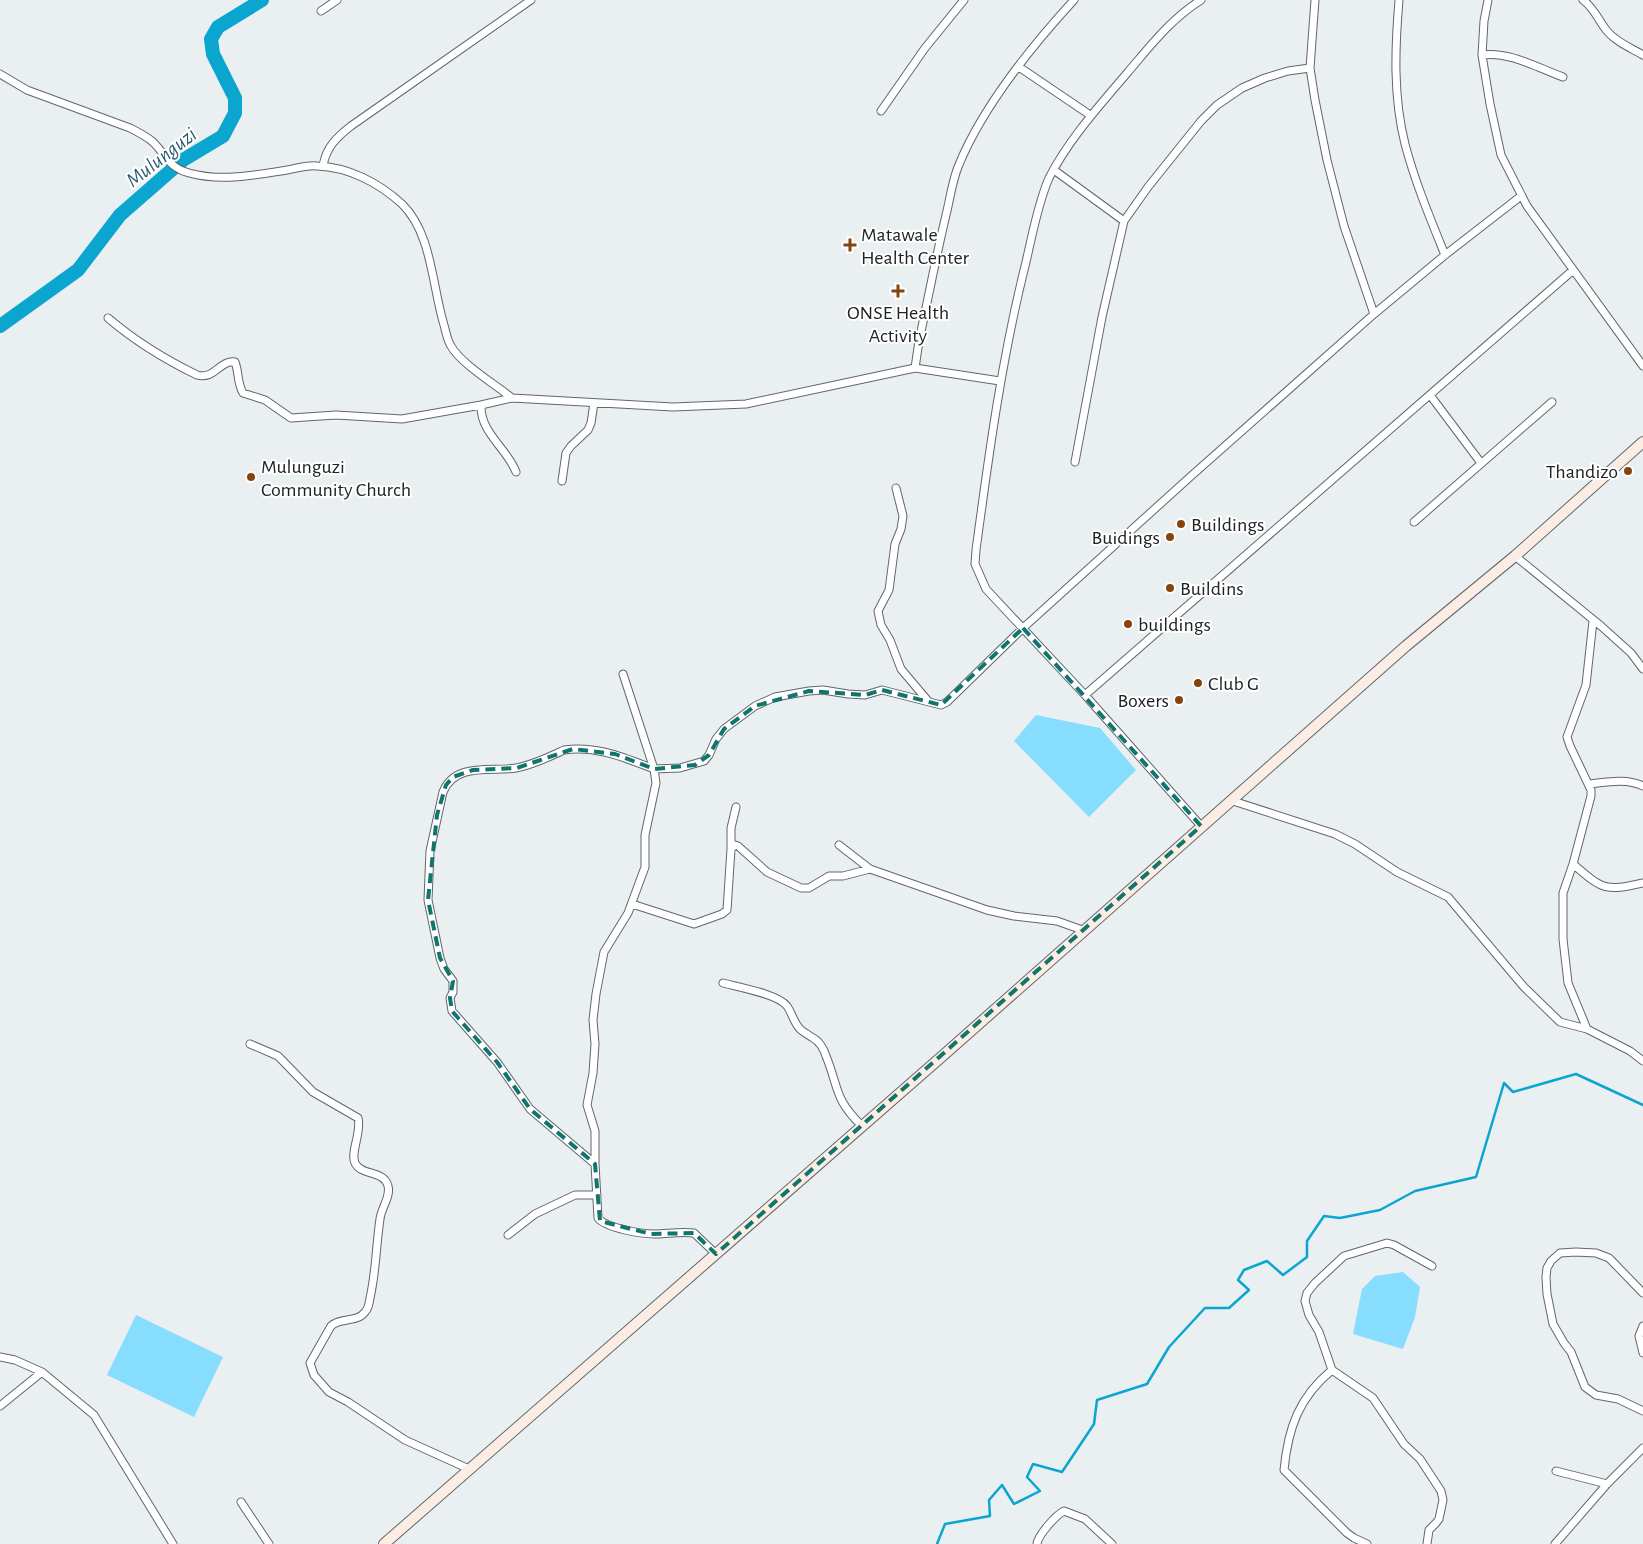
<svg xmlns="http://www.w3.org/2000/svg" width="1643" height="1544" font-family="'Alegreya Sans',sans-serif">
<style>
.green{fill:#86ddfe}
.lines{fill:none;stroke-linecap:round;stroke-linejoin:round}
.stream{stroke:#0aa6d0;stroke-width:2.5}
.river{stroke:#0aa6d0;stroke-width:14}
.minor-casing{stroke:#626668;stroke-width:9}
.secondary-casing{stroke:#626668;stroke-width:12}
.minor{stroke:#fff;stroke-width:7}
.secondary{stroke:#fbede4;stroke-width:10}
.marked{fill:none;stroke:#0f766e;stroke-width:4;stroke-dasharray:10 6;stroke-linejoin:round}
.poi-dot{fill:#85440e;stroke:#fff;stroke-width:2}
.labels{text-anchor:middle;stroke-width:4;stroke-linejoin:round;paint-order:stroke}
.poi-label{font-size:20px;fill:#212323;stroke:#fff;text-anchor:start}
.water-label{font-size:21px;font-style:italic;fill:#285b6e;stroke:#fff}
</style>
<rect width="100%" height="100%" fill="#eaeff1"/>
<!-- green -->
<path class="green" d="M1036 715 1100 728 1136 770 1089 817 1014 741Z
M1403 1272 1420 1287 1415 1317 1403 1349 1353 1334 1362 1289 1375 1276Z
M136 1315 223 1357 194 1417 107 1375Z"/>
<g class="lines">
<!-- stream -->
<path class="stream" d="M937 1544 945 1524 990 1516 989 1500 1002 1485 1014 1504 1040 1491 1027 1477 1033 1464 1062 1472 1094 1424 1097 1400 1147 1384 1169 1347 1205 1308H1229L1249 1290 1238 1280 1244 1270 1267 1261 1283 1275 1307 1257V1241L1324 1216 1340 1218 1380 1210 1415 1191 1476 1177 1504 1083 1513 1092 1576 1074 1643 1105"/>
<!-- river -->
<path class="river" d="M0 326 78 270 120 215 183 160 223 136 235 113V98L213 54 211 39 218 27 262 0"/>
<defs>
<path id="minor" d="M1201 0C1171 19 1151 45 1128 72 1100 105 1069 139 1049 178 1038 203 1032 236 1026 262 1002 357 989 453 976 550L975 564 986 589 1085 695 1201 826
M1315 0 1310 68 1315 100 1327 160 1344 226 1374 314
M1399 0C1395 48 1393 96 1405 144 1415 182 1430 218 1445 255
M1488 0 1484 21 1482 55 1490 104 1501 155 1527 206 1643 366
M1583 0C1595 9 1598 20 1607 31 1616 42 1631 48 1643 55
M321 11 337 0
M1482 55C1509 51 1538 68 1563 77
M1019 67 1090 115
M0 74 27 90 130 128C138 132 146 136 153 142 167 156 168 167 189 173 222 182 255 175 287 170 297 168 308 165 317 166 349 167 379 183 402 204 432 233 432 286 444 325 446 332 447 340 451 346 460 363 496 385 512 398
M881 111 925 48 964 0
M323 166C326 147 337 137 351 126L531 0
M1054 170 1124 221
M108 318C135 341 164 359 197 375 215 380 219 360 235 362 239 372 237 383 243 393L265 400 291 418 336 415 402 419 481 405 512 398 673 407 746 404 915 368
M1000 381 915 368 919 341C928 299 936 257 946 215 950 199 952 182 958 167 982 107 1030 48 1074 0
M1430 395 1481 463
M481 405C480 433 507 448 516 472
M1075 462 1102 317 1124 221 1148 187 1201 121 1217 105 1242 88 1265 78 1288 71 1310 68
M562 481 566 453 571 446 588 430 591 423 594 403
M896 488 903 516 901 529 895 544 889 590 878 611 881 625 890 640 901 669 928 701
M1414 522 1552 402
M1515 556 1601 626 1631 653 1643 669
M1593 621 1586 685 1567 737 1570 746 1591 790V796L1573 864 1563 893V939L1568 983 1587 1029 1630 1051 1643 1061
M623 674 654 769
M1085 695 1572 271
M1590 784C1608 782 1626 778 1643 786
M1230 800 1335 834 1355 844 1397 872 1448 897 1524 987 1560 1022 1587 1029
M839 845 870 869 987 910 1014 916 1057 921 1085 931
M731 849V828L736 807
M1573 864C1602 889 1605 892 1643 883
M632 904 694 924 722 914 727 910 731 849 735 845 738 846 767 872 801 888H809L829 876H843L870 869
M723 983C738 987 778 994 787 1006 792 1013 794 1023 800 1029 804 1033 809 1035 813 1038 819 1041 824 1049 826 1056 839 1088 834 1099 862 1126
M250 1044 278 1056 313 1092 358 1118C362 1132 350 1152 355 1163 361 1176 384 1170 388 1186 391 1197 381 1208 380 1219 376 1246 376 1272 370 1298 369 1303 369 1308 365 1312 357 1323 340 1317 331 1326L310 1363 314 1375 329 1392 348 1402 405 1440 469 1469
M595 1164 530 1109 497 1062 452 1011 450 998 453 992V981L444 969 440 958 428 900 430 851 443 792C455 762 491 772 516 768 533 765 549 757 564 750 596 745 625 758 654 769
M508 1235 535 1214 575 1195H597
M716 1254 694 1233C680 1231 667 1234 654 1234 641 1234 606 1228 598 1218L595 1164V1131L587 1105 593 1073 595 1044 593 1020 596 994 604 952 628 913 645 867V835L656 783 654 769 680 768 704 761 709 755 716 739 724 729 755 706 775 697 809 691 823 690 848 694 865 695 882 690 941 705 947 702 1023 628 1190 477 1374 314 1445 255 1521 196
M1643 1293 1609 1258 1596 1253 1576 1252 1560 1253 1551 1261 1547 1268 1546 1277 1547 1294 1553 1324 1564 1343 1571 1352 1585 1387 1596 1395 1618 1399 1643 1411
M1643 1326 1639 1336 1643 1353
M0 1357 15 1360 42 1372 94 1415 173 1544
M1332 1370C1299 1397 1288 1428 1284 1470L1347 1533 1354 1538 1367 1544
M0 1406 42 1372
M1556 1471 1607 1484
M241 1502 269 1544
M1037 1544C1038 1535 1056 1515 1064 1511L1085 1519 1112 1544
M1427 1544 1429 1530 1436 1523 1439 1519 1443 1500 1441 1491 1420 1459 1404 1444 1373 1398 1332 1370 1319 1332 1309 1315 1305 1301 1307 1293 1315 1283 1344 1256 1387 1243 1394 1245 1432 1266
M1555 1544 1607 1484 1643 1448"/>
<path id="secondary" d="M384 1544 947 1052 1406 646 1515 556 1643 442"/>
</defs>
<!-- minor casing -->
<use href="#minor" class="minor-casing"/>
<!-- secondary casing -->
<use href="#secondary" class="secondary-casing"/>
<!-- minor -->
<use href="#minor" class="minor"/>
<!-- secondary -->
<use href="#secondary" class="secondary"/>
</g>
<!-- marked area -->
<path class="marked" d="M1023 628 1201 826 716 1254 694 1233 651 1234 600 1221 595 1164 530 1109 497 1062 452 1011 450 998 453 981 440 958 428 900 437 815 446 785 453 777 473 770 517 768 573 749 615 754 654 769 695 765 709 755 724 729 755 706 809 691 865 695 882 690 941 705Z"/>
<!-- markers -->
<g class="poi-dot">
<path d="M847.5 237.5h5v5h5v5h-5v5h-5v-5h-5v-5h5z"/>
<path d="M895.5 283.5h5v5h5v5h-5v5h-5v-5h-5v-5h5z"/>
<circle cx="1628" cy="471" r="5"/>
<circle cx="251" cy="477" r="5"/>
<circle cx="1181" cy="524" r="5"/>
<circle cx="1170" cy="537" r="5"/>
<circle cx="1170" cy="588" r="5"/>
<circle cx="1128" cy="624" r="5"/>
<circle cx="1198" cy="683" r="5"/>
<circle cx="1179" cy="700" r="5"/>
</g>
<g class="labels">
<!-- poi labels -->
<g class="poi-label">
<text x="861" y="241">Matawale<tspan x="861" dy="23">Health Center</tspan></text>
<text x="898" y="319" text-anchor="middle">ONSE Health<tspan x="898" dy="23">Activity</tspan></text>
<text x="261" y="473">Mulunguzi<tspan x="261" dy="23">Community Church</tspan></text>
<text x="1618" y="478" text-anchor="end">Thandizo</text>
<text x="1191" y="531">Buildings</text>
<text x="1160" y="544" text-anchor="end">Buidings</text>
<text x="1180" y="595">Buildins</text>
<text x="1138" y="631">buildings</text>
<text x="1208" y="690">Club G</text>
<text x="1169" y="707" text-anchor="end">Boxers</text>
</g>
<!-- water labels -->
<g class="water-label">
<text transform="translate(161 157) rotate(-38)" y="7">Mulunguzi</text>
</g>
</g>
</svg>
